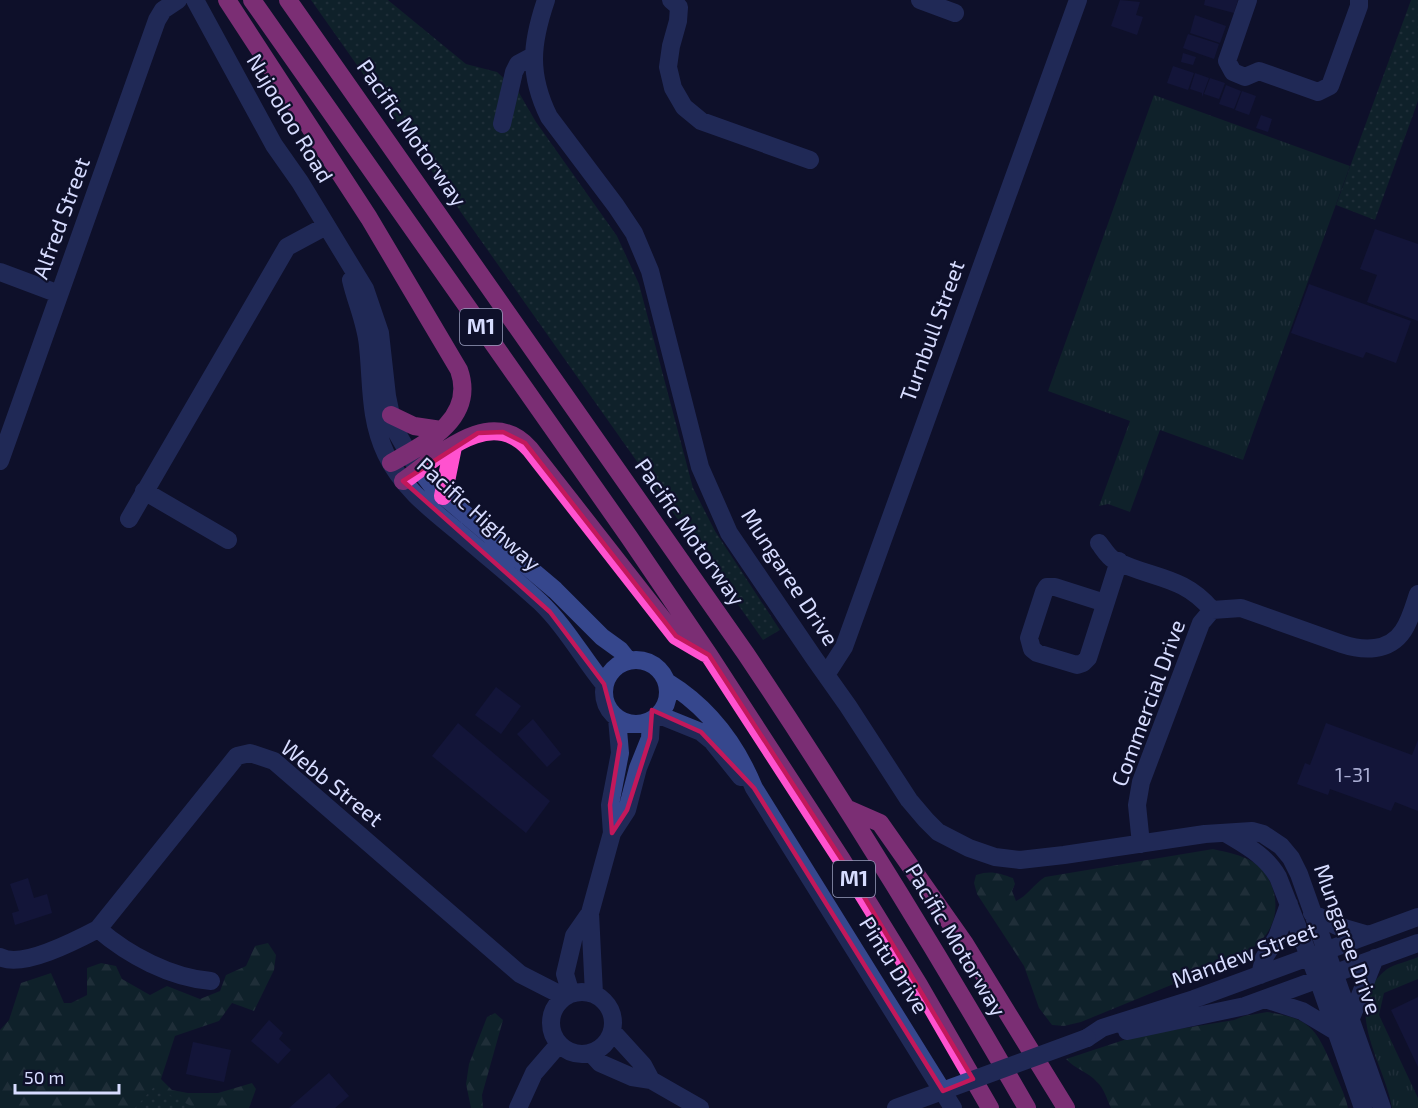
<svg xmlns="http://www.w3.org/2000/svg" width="1418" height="1108" font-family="'Exo 2',sans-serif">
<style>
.grass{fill:url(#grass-tufts)}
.forest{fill:url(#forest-firs)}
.park{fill:url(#park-dots)}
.building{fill:#191b4c}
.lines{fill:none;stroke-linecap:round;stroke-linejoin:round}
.minor{stroke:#36478d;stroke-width:18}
.highway{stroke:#ff52cf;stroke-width:18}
.minor-bridge{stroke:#36478d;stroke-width:18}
.marked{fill:none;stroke:#c2185b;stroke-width:4.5;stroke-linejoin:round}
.labels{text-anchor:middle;stroke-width:4.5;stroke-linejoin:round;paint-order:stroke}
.number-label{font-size:20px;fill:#a8acd2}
.shield{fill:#0e102a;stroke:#9b9fbf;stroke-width:1.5}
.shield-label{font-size:21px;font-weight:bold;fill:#d7dcff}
.street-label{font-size:22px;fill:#d7dcff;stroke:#0e102a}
</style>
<defs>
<pattern id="grass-tufts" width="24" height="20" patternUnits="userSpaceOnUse" patternTransform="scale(1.5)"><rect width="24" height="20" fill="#11352b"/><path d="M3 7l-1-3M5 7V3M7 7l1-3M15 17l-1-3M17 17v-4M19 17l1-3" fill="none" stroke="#33524b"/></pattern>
<pattern id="forest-firs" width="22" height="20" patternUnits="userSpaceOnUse" patternTransform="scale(1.5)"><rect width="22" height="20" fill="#11352b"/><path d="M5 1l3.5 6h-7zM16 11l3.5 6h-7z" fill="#33524b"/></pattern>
<pattern id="park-dots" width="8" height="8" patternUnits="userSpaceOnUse" patternTransform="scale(1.5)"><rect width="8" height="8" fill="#11352b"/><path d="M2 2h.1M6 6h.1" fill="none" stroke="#33524b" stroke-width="1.8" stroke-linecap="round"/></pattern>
</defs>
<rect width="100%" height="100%" fill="#0e102a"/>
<!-- grass -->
<path class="grass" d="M1154 95 1350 166 1243 460 1160 430 1130 512 1108 504 1099 506 1130 421 1048 391Z
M1418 957V979L1384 993 1379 1015 1418 1098V1108H1392C1385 1063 1339 1006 1387 969 1395 964 1409 961 1418 957Z"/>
<!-- forest -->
<path class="forest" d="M1213 849C1226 852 1242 855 1253 862 1275 877 1282 908 1269 930 1263 941 1252 948 1242 956L1081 1022 1064 1026 1052 1025 1039 1008 1024 966 977 894 974 883 976 875C990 870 999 873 1013 878L1015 884 1012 891 1016 901C1027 896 1034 884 1045 877Z
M268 943 276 955 274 970 254 1011 232 1003 219 1021 175 1036 161 1079 172 1090 188 1093H218L252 1083 256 1089 249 1108H0V1030L9 1020 21 983 51 973 64 1003H71L87 995V968L101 963 116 966 122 979 150 995 167 986 200 999 220 991 226 975 246 966 255 946Z
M1267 1012C1311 1018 1317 1030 1333 1068 1338 1081 1345 1094 1348 1108H1111C1107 1100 1104 1088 1097 1082 1088 1072 1075 1069 1066 1059L1136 1036 1234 1020 1244 1016Z
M495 1013 503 1020 482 1095 483 1108H471L466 1084 469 1064 487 1017Z"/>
<!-- park -->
<path class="park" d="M311 0H388L466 64 497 72 518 91 536 122 617 236 639 284 693 488 715 531 780 630 763 640Z
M1411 0H1418V101L1375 220 1336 205Z
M154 1087 195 1108H135Z"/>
<!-- building -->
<path class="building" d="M1120 0 1140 2 1136 15 1143 17 1137 35 1111 26Z
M1205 0H1238L1234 13 1204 5Z
M1195 15 1226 26 1220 43 1190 33Z
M1188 34 1219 44 1214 59 1183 48Z
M1183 53 1196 57 1193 65 1181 62Z
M1173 66 1194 73 1188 90 1167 83Z
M1195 73 1209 78 1202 97V93L1190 89Z
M1210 78 1225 83 1219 99 1204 94Z
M1226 85 1241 91 1234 109 1219 104Z
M1242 91 1256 96 1249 115 1235 110Z
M1261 115 1272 119 1268 132 1256 128Z
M1375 229 1418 244V321L1367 302 1377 275 1360 269Z
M1309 284 1411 321 1396 363 1366 352 1363 358 1291 333Z
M496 687 521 706 501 734 475 715Z
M533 719 561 754 547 767 517 734Z
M458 723 550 801 526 833 432 756Z
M1326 723 1412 755 1418 740V811L1395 802 1391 811 1330 789 1328 795 1297 784 1305 763 1310 765Z
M28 878 34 898 47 894 52 913 15 925 12 913 19 911 10 884Z
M1418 997V1067L1391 1010Z
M269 1020 283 1033 279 1039 291 1050 278 1064 251 1041Z
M193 1042 231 1050 224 1082 186 1074Z
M329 1073 349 1096 335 1108H289Z"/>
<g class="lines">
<!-- minor -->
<path class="minor" d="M195 0 274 145 300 182 365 289 380 333 387 396 391 415 397 433 413 461 433 487 555 590 602 637 620 650 628 660
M546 0C531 44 528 74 549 117L616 206 634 233 650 271 700 467 729 533 814 658 848 706 909 800 926 820 938 832 969 848 995 857 1020 860 1064 855 1205 834 1252 831 1263 834 1281 846 1291 858 1299 874 1382 1108
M671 0 679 7 678 21 671 46 668 67 673 88 684 107 701 121 810 160
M920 0 955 13
M1248 0 1227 61 1233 72 1245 77 1259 71 1318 92 1330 86 1359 6V0
M502 124 514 72 518 64 533 56
M0 272 59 294
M351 280C356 302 366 323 368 346 372 384 369 418 386 454 401 486 429 508 456 530 484 554 513 577 540 602 566 627 582 657 604 684
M0 461 157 20 163 10 178 0
M144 491 228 540
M129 519 287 247 326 226
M1099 543C1103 548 1108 557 1114 560 1151 579 1183 575 1212 610
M1105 603 1055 587H1047L1044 592 1029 638 1032 649 1037 653 1077 665 1083 663 1088 658 1119 561
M604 692a32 32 0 1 1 64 0a32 32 0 1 1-64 0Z
M826 675 844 647 1078 0
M667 682C708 707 736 744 754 788L953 1108
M659 715 701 732 712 741 741 777
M612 833 610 805 620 753 617 718
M1227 834C1247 846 1266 856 1278 877L1318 979 1363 1108
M1141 844 1137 805 1141 782 1201 623 1212 610 1241 608 1342 644C1363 651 1389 652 1403 631 1410 621 1414 606 1418 594
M590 913 594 994
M1312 913 1337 926 1368 935
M98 929C128 955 171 978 211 981
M0 957C22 969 77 940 98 929L237 756 250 753 274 761 520 974 565 997
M1260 975 1264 958 1277 937 1289 904
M551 1023a31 31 0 1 1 62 0a31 31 0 1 1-62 0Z
M571 994 565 974 574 936 590 913 612 833 627 810 638 768 650 738 651 721
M1265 999 1302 1011 1337 1032
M1351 1018 1375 958
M612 1031 643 1065 651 1080
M1127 1031 1245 1006 1418 943
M1087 1038 1102 1028 1194 999 1418 917
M591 1053 600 1063 632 1077 651 1080 700 1108
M518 1108 534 1073 559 1044"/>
<!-- highway -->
<path class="highway" d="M227 0 369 218 459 370C476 418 427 443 391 463
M252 0 629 537 709 655 842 860 919 985 990 1108
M288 0 746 654C845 802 938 953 1027 1108
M391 415 414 426 441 430
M403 481C439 456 490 404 530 449L676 636 705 653
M443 496 453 447
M848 809 880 823 965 944 1066 1108"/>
<!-- minor-bridge -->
<path class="minor-bridge" d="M896 1108 1087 1038"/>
</g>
<!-- marked area -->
<path d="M0 0H1418V1108H0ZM503 432 525 443 676 636 709 655 842 860 973 1079 943 1091 754 788 701 732 652 710 650 738 627 810 612 833 610 805 620 744 604 684 550 612 403 481 478 433Z" fill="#0e102a" fill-opacity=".55" fill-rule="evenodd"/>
<path class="marked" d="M503 432 525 443 676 636 709 655 842 860 973 1079 943 1091 754 788 701 732 652 710 650 738 627 810 612 833 610 805 620 744 604 684 550 612 403 481 478 433Z"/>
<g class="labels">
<!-- number labels -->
<g class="number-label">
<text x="1353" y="782">1-31</text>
</g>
<!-- shield labels -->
<g class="shield">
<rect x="460" y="309" width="42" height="36" rx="4.5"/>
<rect x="833" y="861" width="42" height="36" rx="4.5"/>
</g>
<g class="shield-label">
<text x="481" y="334">M1</text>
<text x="854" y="886">M1</text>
</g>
<!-- street labels -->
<g class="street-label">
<text transform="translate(290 118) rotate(59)" y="8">Nujooloo Road</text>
<text transform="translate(412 133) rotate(55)" y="8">Pacific Motorway</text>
<text transform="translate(61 218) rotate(-70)" y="8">Alfred Street</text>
<text transform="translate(932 331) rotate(-70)" y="8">Turnbull Street</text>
<text transform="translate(479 514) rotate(42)" y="8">Pacific Highway</text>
<text transform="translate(690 532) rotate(55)" y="8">Pacific Motorway</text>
<text transform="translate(790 577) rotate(57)" y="8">Mungaree Drive</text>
<text transform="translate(1148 703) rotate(-70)" y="8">Commercial Drive</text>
<text transform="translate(332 783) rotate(39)" y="8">Webb Street</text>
<text transform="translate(1348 939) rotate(70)" y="8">Mungaree Drive</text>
<text transform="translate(956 940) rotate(59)" y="8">Pacific Motorway</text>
<text transform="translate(1244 955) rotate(-20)" y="8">Mandew Street</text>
<text transform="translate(894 965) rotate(58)" y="8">Pintu Drive</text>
</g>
</g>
<!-- scale -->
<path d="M15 1084v9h104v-9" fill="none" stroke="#d7dcff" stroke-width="3"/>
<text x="24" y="1084" font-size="18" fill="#d7dcff" stroke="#0e102a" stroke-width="4.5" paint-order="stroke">50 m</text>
</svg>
